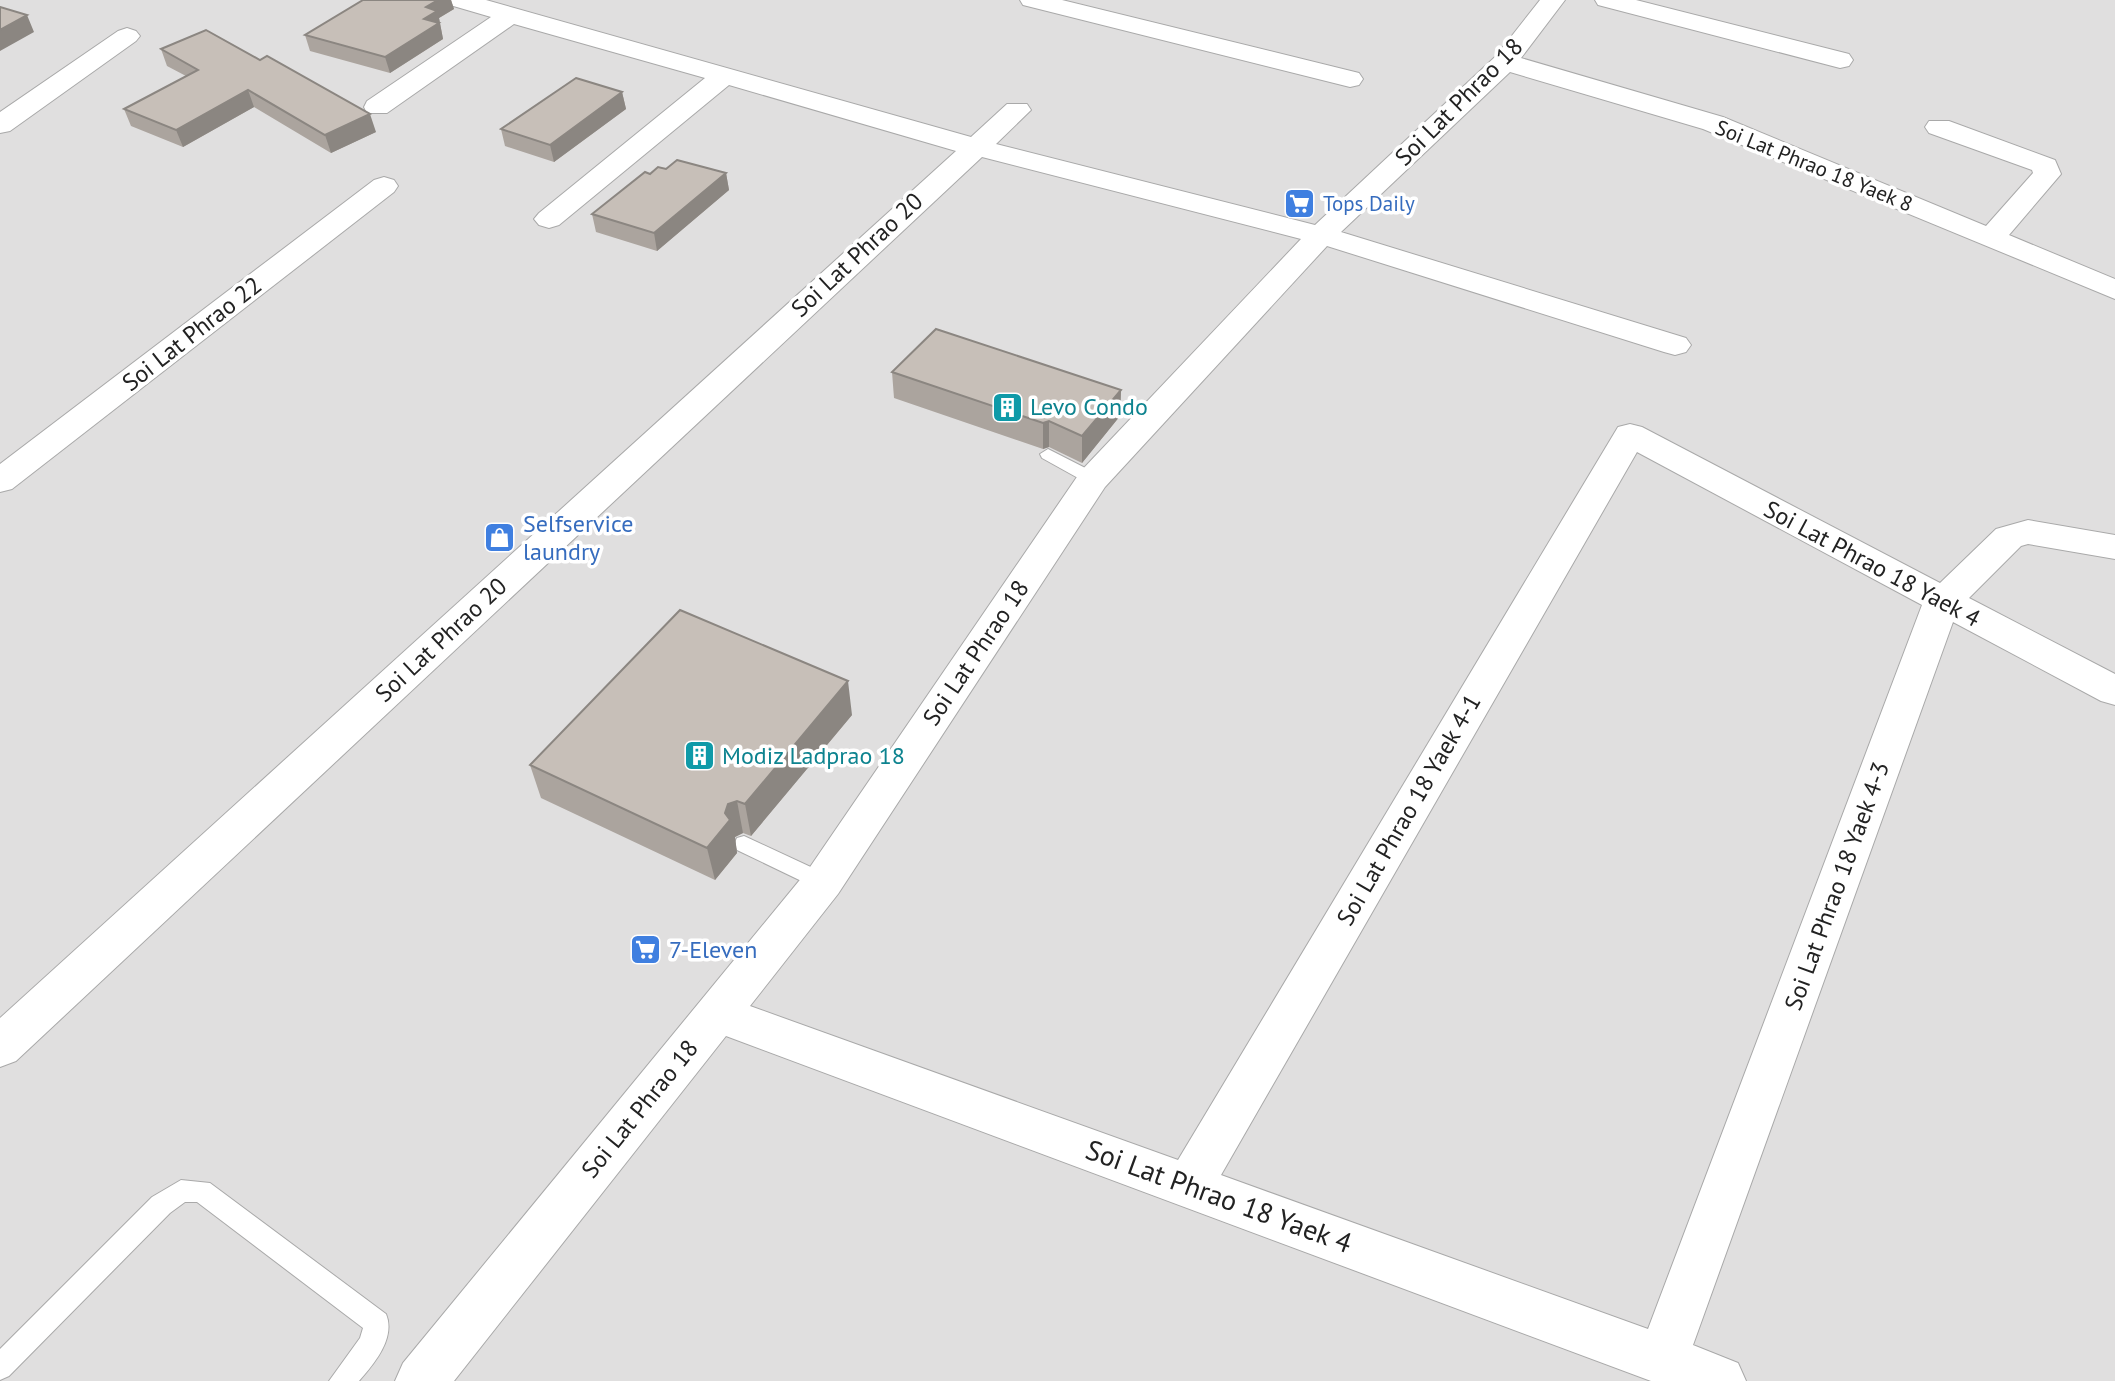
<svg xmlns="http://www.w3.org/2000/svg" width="2115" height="1381" font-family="'PT Sans',sans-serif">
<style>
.residential{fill:#e0dfdf}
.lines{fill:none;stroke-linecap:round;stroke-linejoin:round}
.lane-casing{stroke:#a9a9a9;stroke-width:2}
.street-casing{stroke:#a9a9a9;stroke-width:2}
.lane{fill:#fff;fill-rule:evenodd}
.street{fill:#fff;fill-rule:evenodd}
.wall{fill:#aba49e}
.shaded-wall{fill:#8b8681}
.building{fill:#c7bfb8;stroke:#8b8681;stroke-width:2}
.labels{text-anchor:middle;stroke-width:7;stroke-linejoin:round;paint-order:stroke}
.far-street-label{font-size:21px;fill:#222;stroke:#fff}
.far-shop-label{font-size:21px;fill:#366cbe;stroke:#fff;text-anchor:start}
.street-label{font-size:24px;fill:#222;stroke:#fff}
.culture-label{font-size:24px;fill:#0d838f;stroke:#fff;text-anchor:start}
.shop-label{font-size:24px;fill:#366cbe;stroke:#fff;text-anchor:start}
.near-street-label{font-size:28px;fill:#222;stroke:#fff}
</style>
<rect width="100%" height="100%" fill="#f2efe9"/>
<!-- residential -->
<path class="residential" d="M0 0H2115V1381H0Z"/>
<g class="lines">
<defs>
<path id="lane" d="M1048 449 1099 475 1102 479 1099 483H1087L1042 458 1040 454Z
M744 836 830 876 834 882 830 888 823 890 816 888 737 850 734 844 737 838Z
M181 1180 210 1183 386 1314C396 1338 374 1364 359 1381H329L360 1338 363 1328 197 1202H185L170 1213 9 1376 0 1380V1349L152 1197Z"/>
<path id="street" d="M447 0H486L971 137 1007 104H1027L1031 110 996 144 1315 225 1496 56 1540 0H1565L1521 58 1723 117 1986 226 2033 173 2032 170 1929 133 1925 127 1929 121H1949L2055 160 2061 174 2009 235 2115 279V299L1703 129 1510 72 1341 232 1686 338 1691 345 1686 352 1675 355 1664 352 1327 246 1105 487 838 894 750 1006 1178 1160 1618 427 1630 424 1642 427 1940 583 1996 529 2028 520 2115 535V559L2028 544 2021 546 1969 598 2115 674V705L2101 701 1953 622 1693 1345 1738 1363 1746 1381H1651L726 1036 454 1381H395L403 1363 808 870 1081 471 1301 239 982 157 16 1061 0 1067V1018L956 151 729 85 559 225 549 228 539 225 534 219 539 213 705 78 514 24 387 113H367L364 107 367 101 491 17 450 5ZM1637 452 1922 605 1648 1329 1221 1175Z
M1020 0H1062L1359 73 1363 79 1359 85 1350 87 1023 5Z
M1595 0H1636L1849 54 1853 60 1849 66 1840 68 1598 5Z
M127 28 136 31 140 36 136 41 10 131 0 133V112L118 31Z
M384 177 394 180 398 186 394 192 12 489 0 492V464L374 180Z"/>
</defs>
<!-- lane casing -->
<use href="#lane" class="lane-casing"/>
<!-- street casing -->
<use href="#street" class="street-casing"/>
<!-- lane -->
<use href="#lane" class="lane"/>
<!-- street -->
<use href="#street" class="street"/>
</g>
<!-- wall -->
<path class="wall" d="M363 0H451L454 9 439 18 443 39 390 73 310 51 305 35Z
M161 49 376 132 331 153 254 107 183 147 131 126 124 109 186 76 167 66Z
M622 92 626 109 554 162 505 146 501 129Z
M666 169 726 173 729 190 657 251 596 232 592 214 650 174Z
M892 372 1121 390 1120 416 1082 463 1049 447 1043 449 894 398Z
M852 715 751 836 743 833 735 837 737 853 715 880 541 798 530 765Z"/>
<!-- shaded-wall -->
<path class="shaded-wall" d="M438 0H451L454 9 439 18 443 39 390 73 385 57 424 19 426 7Z
M27 15 34 32 0 51V30Z
M248 90 254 107 183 147 176 130Z
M622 92 626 109 554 162 550 145Z
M370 114 376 132 331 153 325 135Z
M726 173 729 190 657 251 654 233Z
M1121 390 1120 416 1082 463V436Z
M1049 421V447L1043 449V423Z
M848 681 852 715 751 836 745 804Z
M737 801 743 833 735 837 737 853 715 880 707 848 728 804Z"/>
<!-- building -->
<path class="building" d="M363 0H438L426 7 437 11 424 19 439 23 385 57 305 35Z
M0 7 27 15 0 30Z
M206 30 260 60 267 56 370 114 325 135 248 90 176 130 124 109 198 70 161 49Z
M576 78 622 92 550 145 501 129Z
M677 160 726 173 654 233 592 214 645 172 650 174 658 167 666 169Z
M936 329 1121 390 1082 436 1049 421 1043 423 892 372Z
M680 610 848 681 745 804 737 801 728 804 725 813 730 820 707 848 530 765Z"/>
<!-- icons -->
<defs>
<symbol id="supermarket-square" viewBox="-11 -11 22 22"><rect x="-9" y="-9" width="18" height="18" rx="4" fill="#3f7fe0" stroke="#fff"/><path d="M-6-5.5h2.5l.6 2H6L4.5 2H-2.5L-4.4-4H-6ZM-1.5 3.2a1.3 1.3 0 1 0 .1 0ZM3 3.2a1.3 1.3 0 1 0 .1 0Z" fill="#fff"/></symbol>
<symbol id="building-square" viewBox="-11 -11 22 22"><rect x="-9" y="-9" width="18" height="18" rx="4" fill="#0f9aa8" stroke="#fff"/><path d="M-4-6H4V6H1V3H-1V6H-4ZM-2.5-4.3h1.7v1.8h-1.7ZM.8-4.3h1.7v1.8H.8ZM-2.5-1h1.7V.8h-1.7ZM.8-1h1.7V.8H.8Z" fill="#fff"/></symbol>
<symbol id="shop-square" viewBox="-11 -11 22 22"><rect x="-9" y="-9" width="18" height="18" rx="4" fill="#3f7fe0" stroke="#fff"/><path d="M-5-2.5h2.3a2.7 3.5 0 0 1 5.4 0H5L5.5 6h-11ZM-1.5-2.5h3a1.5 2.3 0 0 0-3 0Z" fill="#fff"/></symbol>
</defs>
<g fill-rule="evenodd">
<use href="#supermarket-square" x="1282" y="186" width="35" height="35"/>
<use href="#building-square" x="990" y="390" width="35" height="35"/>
<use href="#shop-square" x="482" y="520" width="35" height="35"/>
<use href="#building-square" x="682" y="738" width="35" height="35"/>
<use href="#supermarket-square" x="628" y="932" width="35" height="35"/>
</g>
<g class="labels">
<!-- far-street labels -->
<g class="far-street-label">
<text transform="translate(1814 166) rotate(22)" y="7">Soi Lat Phrao 18 Yaek 8</text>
</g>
<!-- far-shop labels -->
<g class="far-shop-label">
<text x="1323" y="211">Tops Daily</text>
</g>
<!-- street labels -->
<g class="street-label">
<text transform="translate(1459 102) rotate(-45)" y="8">Soi Lat Phrao 18</text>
<text transform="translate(857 255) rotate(-43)" y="8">Soi Lat Phrao 20</text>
<text transform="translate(192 334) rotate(-38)" y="8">Soi Lat Phrao 22</text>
<text transform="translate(1872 564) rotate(28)" y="8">Soi Lat Phrao 18 Yaek 4</text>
<text transform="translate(441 640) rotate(-43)" y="8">Soi Lat Phrao 20</text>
<text transform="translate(976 653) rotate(-56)" y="8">Soi Lat Phrao 18</text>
<text transform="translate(1409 810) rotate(-60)" y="8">Soi Lat Phrao 18 Yaek 4-1</text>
<text transform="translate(1837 886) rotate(-70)" y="8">Soi Lat Phrao 18 Yaek 4-3</text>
<text transform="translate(640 1109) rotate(-51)" y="8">Soi Lat Phrao 18</text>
</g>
<!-- culture labels -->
<g class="culture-label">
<text x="1030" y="415">Levo Condo</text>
<text x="722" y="764">Modiz Ladprao 18</text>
</g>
<!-- shop labels -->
<g class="shop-label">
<text x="523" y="532">Selfservice<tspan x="523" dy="28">laundry</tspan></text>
<text x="669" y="958">7-Eleven</text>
</g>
<!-- near-street labels -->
<g class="near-street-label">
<text transform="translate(1219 1196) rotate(20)" y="10">Soi Lat Phrao 18 Yaek 4</text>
</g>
</g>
</svg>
